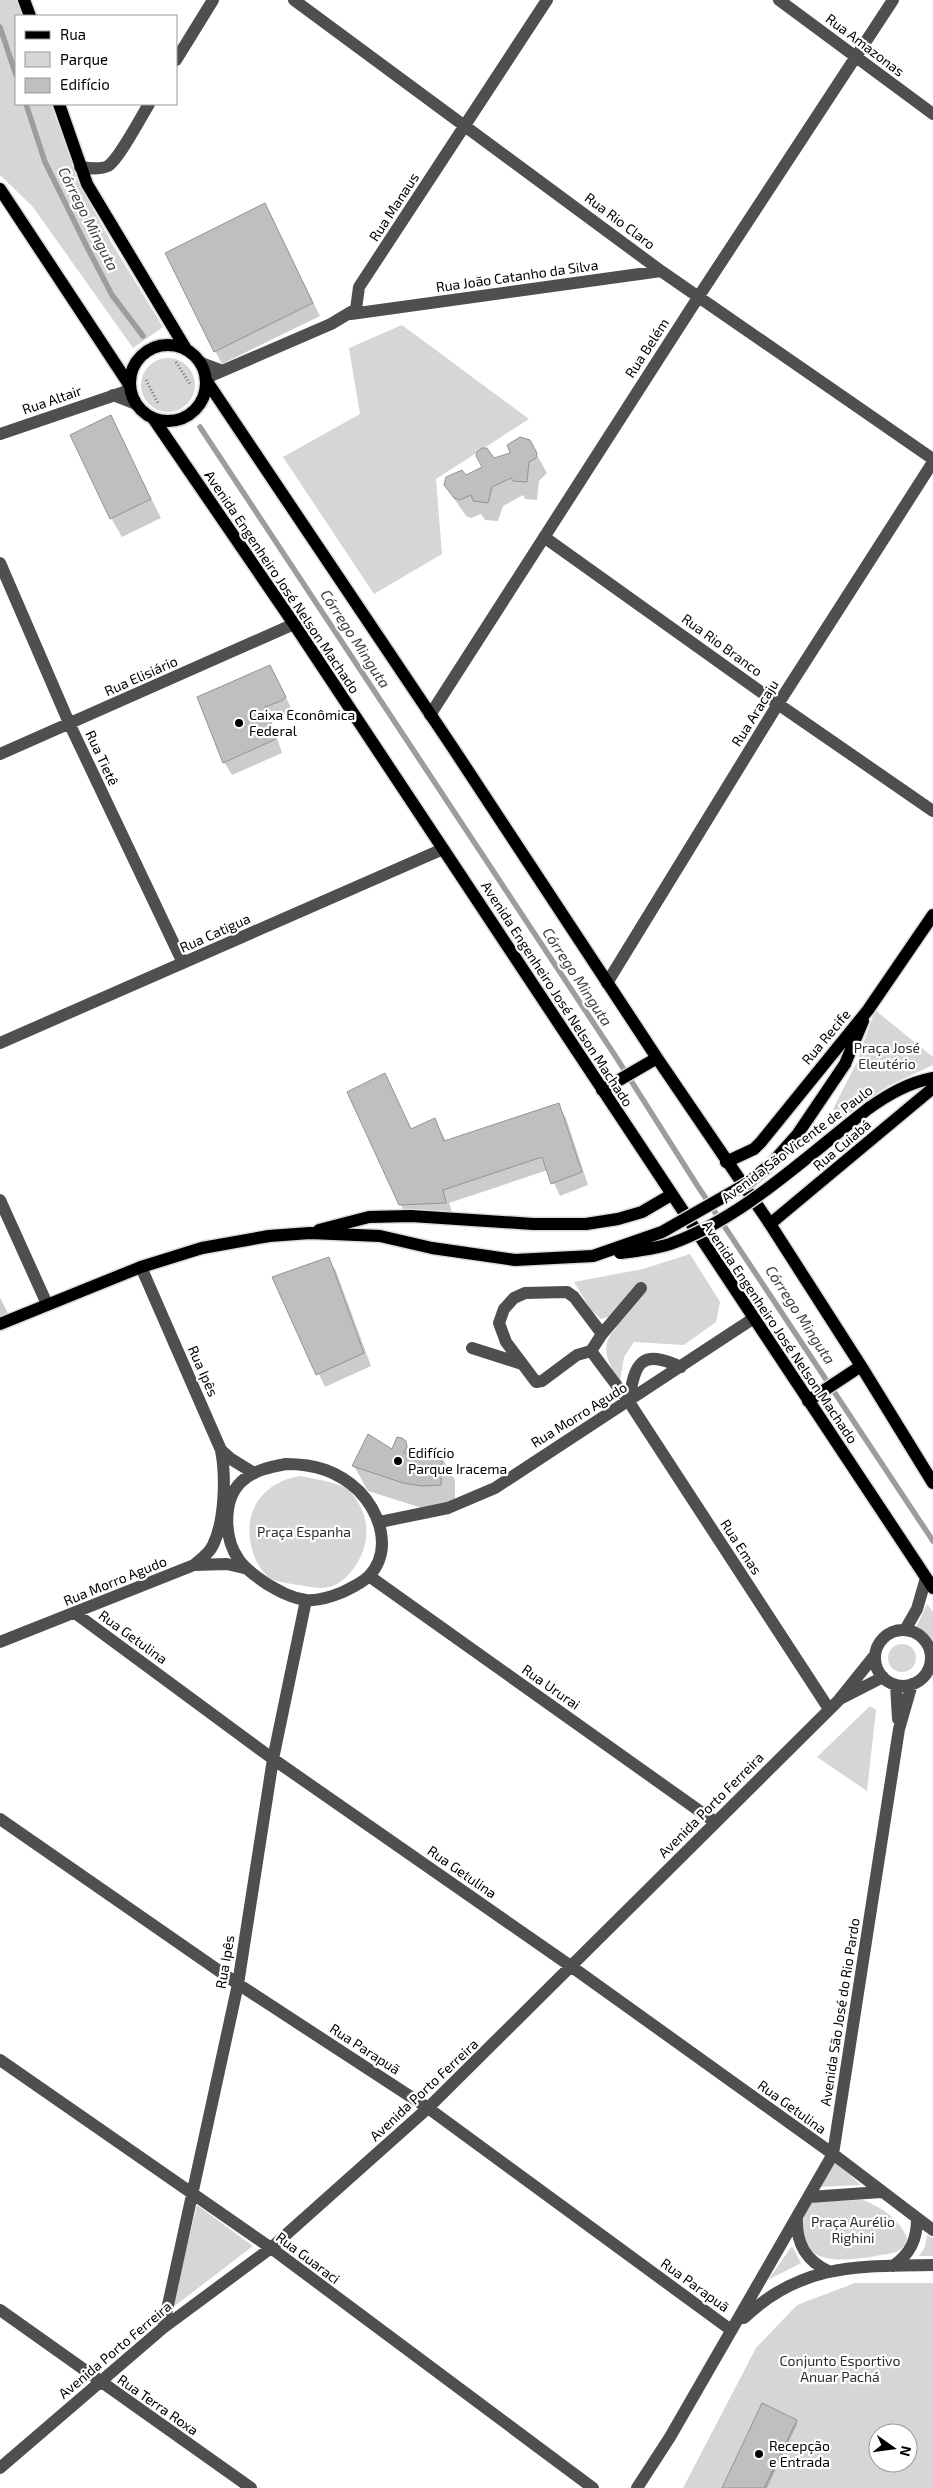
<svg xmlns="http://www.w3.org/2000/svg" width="933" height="2488" font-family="'Exo 2',sans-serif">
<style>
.green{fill:#d6d6d6;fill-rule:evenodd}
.shadow{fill:#0003}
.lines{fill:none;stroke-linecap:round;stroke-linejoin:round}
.stream{stroke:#9d9d9d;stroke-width:5.5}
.building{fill:#bfbfbf;stroke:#939393}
.major-casing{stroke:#dbdbdb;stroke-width:15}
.path{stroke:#717171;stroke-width:3;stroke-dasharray:1 2.5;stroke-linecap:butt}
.minor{stroke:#4f4f4f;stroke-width:12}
.major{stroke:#000;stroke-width:12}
.major-bridge-casing{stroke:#dbdbdb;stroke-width:15;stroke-linecap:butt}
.major-bridge{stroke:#000;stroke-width:12}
.poi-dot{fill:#000;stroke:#fff;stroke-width:2}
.labels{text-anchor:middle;stroke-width:4.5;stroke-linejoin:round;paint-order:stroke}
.street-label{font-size:14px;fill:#000;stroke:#fff}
.poi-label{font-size:14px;fill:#000;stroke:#fff;text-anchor:start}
.park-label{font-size:14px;fill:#2d2d2d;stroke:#fff}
.water-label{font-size:15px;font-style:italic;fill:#3e3e3e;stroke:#fff}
</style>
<rect width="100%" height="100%" fill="#fff"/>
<!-- green -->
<path class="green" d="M0 0H17L22 16H16V104H51L79 183 111 242 163 327 133 348 33 207 0 175Z
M402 325 529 419 436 479 442 554 374 594 283 457 360 414 349 348Z
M141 385a27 27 0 1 1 54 0a27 27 0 1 1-54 0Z
M875 1010 933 1057V1065L888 1086 843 1118 833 1109 857 1062Z
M690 1254 720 1302 716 1322 684 1345 634 1342 624 1357 620 1382C608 1362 598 1347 616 1328L608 1317 601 1319 591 1310 574 1282 643 1269Z
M300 1476C314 1479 331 1481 344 1487 351 1491 355 1497 359 1504 374 1530 365 1560 344 1579 331 1590 320 1589 305 1586 294 1584 281 1583 271 1579 265 1575 258 1565 255 1558 239 1518 258 1483 300 1476Z
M927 1604 933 1612V1640L924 1631 916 1628Z
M888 1658a14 14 0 1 1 28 0a14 14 0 1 1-28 0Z
M870 1706 876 1710 867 1791 817 1757Z
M834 2161 861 2185 819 2187Z
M863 2200C882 2208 899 2218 907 2238 906 2241 905 2246 902 2248 897 2254 884 2254 876 2256 851 2260 805 2268 803 2231 803 2222 803 2213 808 2205L814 2202Z
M197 2205 253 2246 172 2308Z
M927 2235 933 2238V2256H919L925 2247Z
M792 2246 801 2263 768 2280Z
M855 2283H933V2488H683L756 2348 797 2305ZM878 2433H908V2463H878Z"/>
<!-- shadow -->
<path class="shadow" d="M271 218 320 316 222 364 215 351Z
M110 417 161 518 122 537 111 518Z
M529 441 547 473 539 481 537 500 525 499 523 495 503 506 498 521 485 520 481 514 471 518 466 516 445 485 512 453Z
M277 679 292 710 271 720 282 753 232 775 224 762Z
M558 1105 566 1118 588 1185 560 1196 548 1170 449 1203 453 1215 408 1217 400 1204 411 1130 435 1120 446 1141Z
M328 1259 336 1271 371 1366 325 1387 274 1278Z
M0 1298 9 1315 0 1319Z
M405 1442 413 1456 441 1455 455 1480V1510L437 1511 419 1507 368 1491 354 1466 392 1451Z
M796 2421 797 2424 767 2488H723Z"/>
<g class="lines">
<!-- stream -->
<path class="stream" d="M0 27 16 75
M26 104 45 162 86 245 112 295 143 336
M200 427 616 1057 697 1185 933 1541"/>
</g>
<!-- building -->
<path class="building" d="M265 203 313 303 214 352 165 253Z
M111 415 151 499 110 519 70 435Z
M520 437 530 440 537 453 536 458 529 462 527 482 513 481 511 478 492 487 488 503 473 501 471 495 460 500 454 498 444 485 446 477 462 470 466 475 482 467 476 456 477 452 482 448H487L494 458 510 453 507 445Z
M270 665 286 697 281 701 265 707 276 739 223 763 197 697Z
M385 1073 411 1129 435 1118 444 1141 559 1103 582 1172 551 1184 542 1157 443 1190 446 1203 399 1205 347 1092Z
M329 1257 364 1353 316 1375 272 1277Z
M368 1434 392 1449 397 1437 402 1438 406 1441 407 1447 404 1453 414 1455 442 1454 441 1485 422 1486 403 1483 352 1466Z
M762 2403 797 2420 764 2488H722Z"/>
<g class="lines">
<defs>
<path id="major" d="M24 0 30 16
M59 104 87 184 186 349
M0 189 130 386
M130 383a38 38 0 1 1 76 0a38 38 0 1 1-76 0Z
M206 380 453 748 657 1058 770 1224 861 1366 933 1483
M153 418 294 624 933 1588
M845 1064 863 1021
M602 1090 657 1058
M869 1108C889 1094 908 1083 933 1078
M726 1162 754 1149 761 1142 868 1010 933 915
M770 1224 933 1088
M319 1230 369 1217 411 1216 533 1224H586L618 1219 642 1212 671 1195
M0 1324 141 1267 202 1248 269 1236 310 1233 380 1236 432 1248 515 1260 593 1256
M808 1401 861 1366"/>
</defs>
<!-- major casing -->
<use href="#major" class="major-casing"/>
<!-- path -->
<path class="path" d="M176 362 190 384
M146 380 158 403"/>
<!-- minor -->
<path class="minor" d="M294 0 661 271 933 459
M779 0 933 114
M176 60 213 0
M80 167C88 168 100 170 108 166 119 159 141 117 149 104
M356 309 359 287 547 0
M352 312 351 314 661 271
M201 363 220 370
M206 378 331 324 356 309
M113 395 136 404
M0 434 130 390
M544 537 778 704 933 811
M0 563 70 725 183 963
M430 715 699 296 893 0
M0 754 294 624
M607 983 778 704 933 462
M0 1043 443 849
M0 1200 47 1304
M141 1267 221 1450 231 1459 254 1473
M602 1334 641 1288
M472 1348 522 1364
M591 1351 577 1355 542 1381 536 1382 506 1342 499 1323 504 1309 514 1298 525 1293 567 1292 574 1297 602 1334 591 1351 629 1402 829 1709
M629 1402C634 1363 641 1348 681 1367
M286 1464C315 1464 338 1471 359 1491 380 1513 393 1550 369 1576 362 1583 351 1588 343 1592 331 1597 318 1601 306 1600 291 1598 279 1591 267 1584 257 1577 246 1570 239 1560 224 1539 222 1501 241 1482 254 1470 270 1467 286 1464Z
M380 1522 448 1508 495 1488 754 1318
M194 1565C201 1559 209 1554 213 1545 225 1521 226 1476 221 1450
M369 1576 715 1822
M75 1613 273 1759 572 1967 833 2154 933 2230
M905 1630 917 1609 926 1578
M875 1658a28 28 0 1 1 56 0a28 28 0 1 1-56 0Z
M0 1642 194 1565 227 1564 244 1568
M896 1685 898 1719
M842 1698 883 1677
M0 1819 238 1984 428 2108 731 2330
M0 2060 271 2248 593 2488
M809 2197 881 2192
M797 2218C796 2243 805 2260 828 2271
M893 2266C910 2254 917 2240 917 2219
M0 2310 251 2488
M744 2318C801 2263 859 2266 933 2265
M163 2328 238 1984 273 1759 306 1600
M0 2468 163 2328 271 2248 428 2108 838 1701 875 1655
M637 2488 670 2437 833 2154 899 1729 912 1684"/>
<!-- major -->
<use href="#major" class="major"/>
<defs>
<path id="major-bridge" d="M620 1253C637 1251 654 1249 670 1244 742 1219 808 1155 869 1108
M593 1256 662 1232 748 1183 772 1163 797 1135 845 1064"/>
</defs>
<!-- major-bridge casing -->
<use href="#major-bridge" class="major-bridge-casing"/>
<!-- major-bridge -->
<use href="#major-bridge" class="major-bridge"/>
</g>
<!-- markers -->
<g class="poi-dot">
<circle cx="239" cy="723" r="5"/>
<circle cx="398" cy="1461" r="5"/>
<circle cx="759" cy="2454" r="5"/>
</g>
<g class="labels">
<!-- street labels -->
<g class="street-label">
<text transform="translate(865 45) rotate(37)" y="5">Rua Amazonas</text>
<text transform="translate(394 207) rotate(-57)" y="5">Rua Manaus</text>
<text transform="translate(620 221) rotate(37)" y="5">Rua Rio Claro</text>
<text transform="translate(517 276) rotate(-8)" y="5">Rua João Catanho da Silva</text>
<text transform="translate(647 348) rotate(-57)" y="5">Rua Belém</text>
<text transform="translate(52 400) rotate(-19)" y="5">Rua Altair</text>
<text transform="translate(282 582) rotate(56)" y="5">Avenida Engenheiro José Nelson Machado</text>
<text transform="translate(722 645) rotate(36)" y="5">Rua Rio Branco</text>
<text transform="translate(141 676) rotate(-24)" y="5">Rua Elisiário</text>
<text transform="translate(755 713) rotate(-58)" y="5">Rua Aracaju</text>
<text transform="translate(102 758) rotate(65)" y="5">Rua Tietê</text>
<text transform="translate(215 933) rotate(-24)" y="5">Rua Catigua</text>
<text transform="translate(557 994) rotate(57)" y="5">Avenida Engenheiro José Nelson Machado</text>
<text transform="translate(826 1037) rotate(-50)" y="5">Rua Recife</text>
<text transform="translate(797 1144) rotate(-37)" y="5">Avenida São Vicente de Paulo</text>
<text transform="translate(842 1145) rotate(-40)" y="5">Rua Cuiabá</text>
<text transform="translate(780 1332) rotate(56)" y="5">Avenida Engenheiro José Nelson Machado</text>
<text transform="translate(203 1371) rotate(66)" y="5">Rua Ipês</text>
<text transform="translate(579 1415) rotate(-32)" y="5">Rua Morro Agudo</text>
<text transform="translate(741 1547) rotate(57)" y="5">Rua Emas</text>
<text transform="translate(115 1581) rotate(-22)" y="5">Rua Morro Agudo</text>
<text transform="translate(133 1637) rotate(36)" y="5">Rua Getulina</text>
<text transform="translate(551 1687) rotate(35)" y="5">Rua Ururai</text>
<text transform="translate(711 1805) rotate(-45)" y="5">Avenida Porto Ferreira</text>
<text transform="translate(462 1872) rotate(35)" y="5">Rua Getulina</text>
<text transform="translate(225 1962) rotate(-80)" y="5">Rua Ipês</text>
<text transform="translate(840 2012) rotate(-81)" y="5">Avenida São José do Rio Pardo</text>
<text transform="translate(365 2049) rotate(33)" y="5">Rua Parapuã</text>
<text transform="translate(424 2090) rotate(-43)" y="5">Avenida Porto Ferreira</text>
<text transform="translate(792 2107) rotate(36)" y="5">Rua Getulina</text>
<text transform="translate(308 2258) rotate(37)" y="5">Rua Guaraci</text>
<text transform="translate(695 2285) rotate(36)" y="5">Rua Parapuã</text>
<text transform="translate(115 2350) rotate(-40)" y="5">Avenida Porto Ferreira</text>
<text transform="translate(158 2405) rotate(35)" y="5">Rua Terra Roxa</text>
</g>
<!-- poi labels -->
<g class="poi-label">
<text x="249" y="720">Caixa Econômica<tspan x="249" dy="16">Federal</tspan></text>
<text x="408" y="1458">Edifício<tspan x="408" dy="16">Parque Iracema</tspan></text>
<text x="769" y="2451">Recepção<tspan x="769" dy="16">e Entrada</tspan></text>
</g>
<!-- park labels -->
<g class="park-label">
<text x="887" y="1053">Praça José<tspan x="887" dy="16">Eleutério</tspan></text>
<text x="304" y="1537">Praça Espanha</text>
<text x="853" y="2227">Praça Aurélio<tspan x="853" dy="16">Righini</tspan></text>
<text x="840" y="2366">Conjunto Esportivo<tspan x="840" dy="16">Anuar Pachá</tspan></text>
</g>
<!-- water labels -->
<g class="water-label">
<text transform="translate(88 219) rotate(63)" y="5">Córrego Minguta</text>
<text transform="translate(355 639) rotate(57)" y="5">Córrego Minguta</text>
<text transform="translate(577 977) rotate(57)" y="5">Córrego Minguta</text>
<text transform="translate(800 1315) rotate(57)" y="5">Córrego Minguta</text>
</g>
</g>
<!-- legend -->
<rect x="15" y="15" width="162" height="90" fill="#ffffff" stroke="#999999"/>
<rect x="25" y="31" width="25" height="8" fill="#000000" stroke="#999999"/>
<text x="60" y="40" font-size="15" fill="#000000">Rua</text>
<rect x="25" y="52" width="25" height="15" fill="#d6d6d6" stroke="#999999"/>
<text x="60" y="65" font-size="15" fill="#000000">Parque</text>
<rect x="25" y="78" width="25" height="15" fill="#bfbfbf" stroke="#999999"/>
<text x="60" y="90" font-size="15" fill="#000000">Edifício</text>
<!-- north arrow -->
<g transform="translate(893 2448) rotate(104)"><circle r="24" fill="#ffffff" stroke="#999999"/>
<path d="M0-4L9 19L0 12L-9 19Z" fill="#000000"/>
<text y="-8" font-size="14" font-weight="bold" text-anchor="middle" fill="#000000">N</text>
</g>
</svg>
